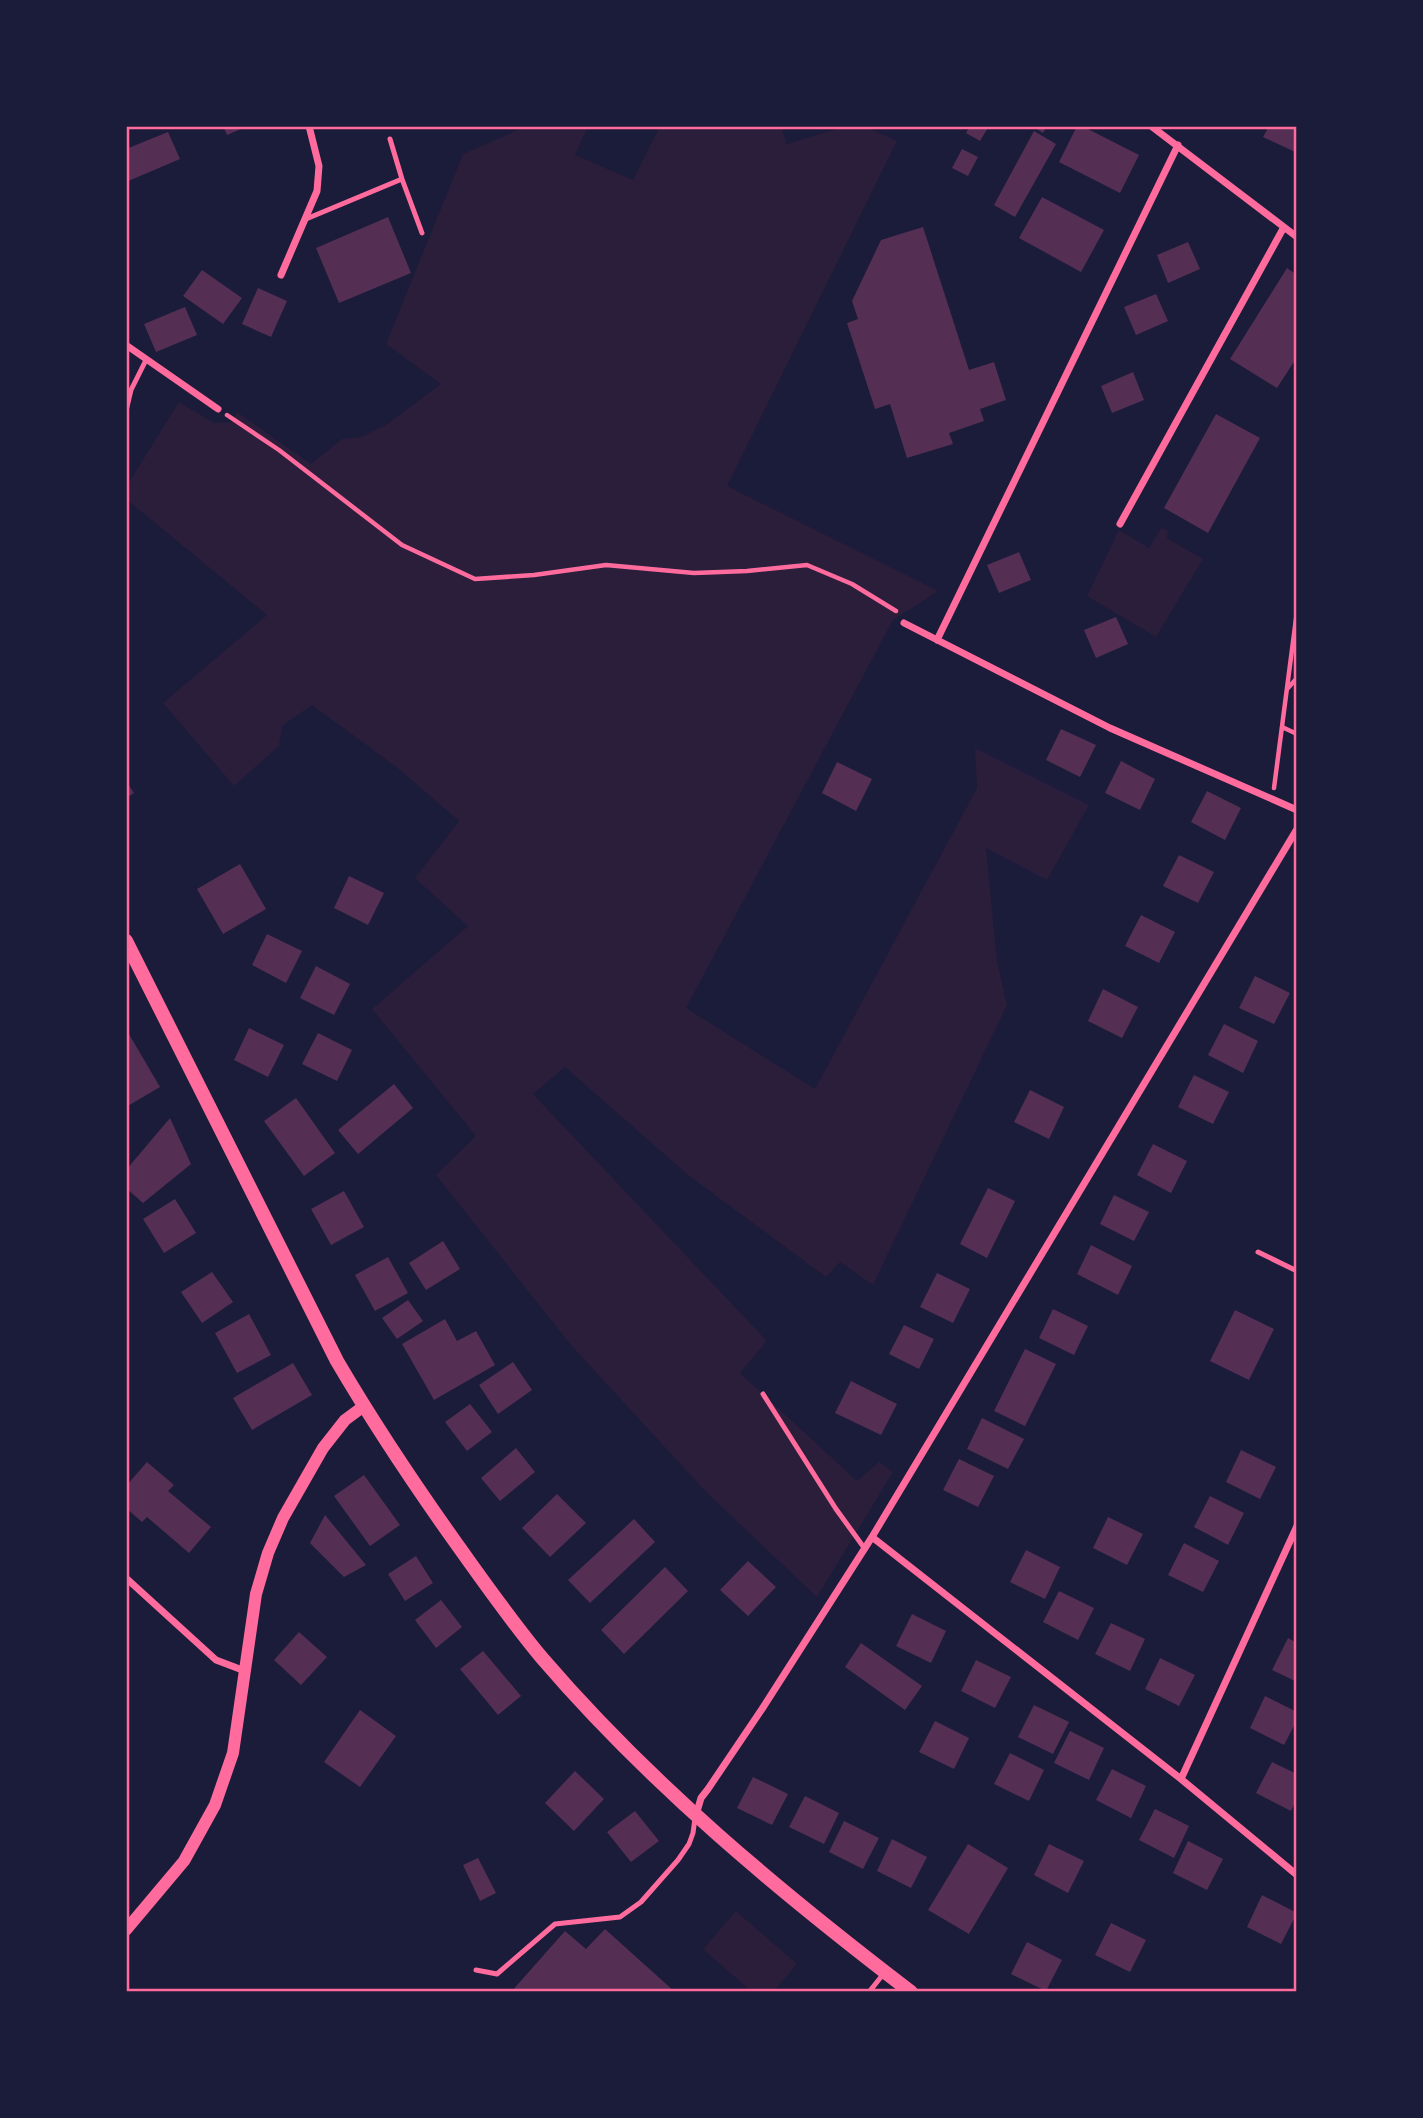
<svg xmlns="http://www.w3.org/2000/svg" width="1423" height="2118" font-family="Spectral,serif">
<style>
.green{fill:#2a1e3b}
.building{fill:#542f53}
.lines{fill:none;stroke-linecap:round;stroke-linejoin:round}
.path{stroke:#ff6b9d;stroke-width:4.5}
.service{stroke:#ff6b9d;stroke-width:5}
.minor{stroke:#ff6b9d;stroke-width:7}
.tertiary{stroke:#ff6b9d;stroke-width:12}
.secondary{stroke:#ff6b9d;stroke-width:14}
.neatline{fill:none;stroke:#ff6b9d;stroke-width:2.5}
</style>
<rect width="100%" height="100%" fill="#1b1b3a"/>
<!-- green -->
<path class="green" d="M527 126H588L575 155 633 180 660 126H781L787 144 846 126H864L897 141 727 486 938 591 893 620 686 1008 815 1089 977 788 975 748 1089 805 1047 880 986 848 997 961 1007 1005 873 1285 840 1262 826 1277 688 1175 565 1067 533 1094 767 1341 740 1373 857 1481 879 1462 893 1472 817 1597 707 1493 570 1344 436 1175 476 1136 372 1009 468 926 415 878 459 821 395 766 312 705 282 726 279 746 234 786 163 703 267 615 126 499V487L179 402 214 423 232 422 237 412 311 464 342 439 361 437 386 425 441 384 386 344 463 154Z
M1161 528 1168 530 1167 538 1203 559 1156 637 1087 596 1119 530 1149 548Z
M736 1911 797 1964 773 1992H752L703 1949Z"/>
<!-- building -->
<path class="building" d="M223 126H248L227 135Z
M970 126H989L980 141 966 133Z
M1032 126H1047L1043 133Z
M1077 126H1082L1139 155 1120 193 1059 162Z
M1269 126H1297V153L1263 137Z
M1034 131 1056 144 1015 217 994 205Z
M168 132 180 159 126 182V149Z
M962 149 978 157 968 176 952 168Z
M1042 197 1104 230 1081 272 1019 238Z
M388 217 411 273 339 303 316 248Z
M923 227 969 370 994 362 1006 400 980 409 984 421 949 433 953 444 907 458 890 404 875 409 847 323 858 319 852 301 881 240Z
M1188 242 1200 269 1168 283 1157 255Z
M1287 268 1297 275V357L1277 388 1230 359Z
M202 270 242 298 223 324 183 296Z
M258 288 287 301 271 337 242 324Z
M1156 294 1168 321 1136 335 1124 307Z
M185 307 197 335 156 352 144 324Z
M1133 372 1144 400 1112 413 1101 386Z
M1216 414 1260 438 1208 533 1164 508Z
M1019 552 1031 580 999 593 987 565Z
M1116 617 1128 644 1096 658 1084 630Z
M1061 729 1096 745 1080 777 1046 760Z
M1121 761 1155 779 1140 810 1105 793Z
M837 762 872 779 856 811 822 793Z
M126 781 134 793 126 798Z
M1207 791 1241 808 1225 840 1191 822Z
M1179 855 1214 872 1198 903 1163 886Z
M240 864 266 909 223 934 197 889Z
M349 876 384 893 368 925 334 908Z
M1141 915 1175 932 1159 963 1125 946Z
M267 934 302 951 286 983 252 965Z
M316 966 350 984 334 1015 300 998Z
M1255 976 1290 993 1274 1024 1239 1008Z
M1103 989 1138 1007 1122 1038 1088 1021Z
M1224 1024 1258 1041 1243 1073 1208 1055Z
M249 1028 284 1045 268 1077 234 1060Z
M126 1029 160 1087 126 1107Z
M318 1033 352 1050 337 1081 302 1064Z
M1194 1075 1229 1092 1213 1124 1178 1107Z
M394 1084 413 1108 358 1154 338 1130Z
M1030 1090 1064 1107 1049 1139 1014 1122Z
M296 1098 335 1153 304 1176 264 1121Z
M170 1118 191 1164 143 1203 126 1188V1170Z
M1153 1144 1187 1161 1171 1193 1137 1175Z
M988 1188 1015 1201 987 1258 960 1244Z
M344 1191 364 1227 331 1245 311 1209Z
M1114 1195 1149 1212 1134 1241 1100 1224Z
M175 1199 196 1233 164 1253 143 1219Z
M443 1241 460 1269 426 1290 409 1263Z
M1091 1245 1132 1266 1118 1295 1077 1274Z
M388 1257 408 1293 375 1311 355 1275Z
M212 1272 233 1302 202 1323 181 1292Z
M937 1273 970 1289 953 1323 920 1307Z
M408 1300 423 1321 397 1339 382 1318Z
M1053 1309 1088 1326 1074 1355 1039 1338Z
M1235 1310 1274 1329 1249 1380 1210 1361Z
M249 1314 271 1355 237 1373 215 1333Z
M445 1319 457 1341 476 1331 495 1365 434 1400 402 1344Z
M904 1325 934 1339 919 1369 889 1354Z
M1025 1349 1056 1364 1025 1426 994 1411Z
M513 1362 532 1390 498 1414 479 1385Z
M293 1363 312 1395 252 1430 233 1398Z
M851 1381 897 1404 881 1435 835 1413Z
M470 1404 492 1432 467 1451 445 1422Z
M982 1418 1024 1439 1008 1469 967 1449Z
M516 1448 535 1472 500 1501 481 1478Z
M1241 1450 1276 1467 1260 1499 1226 1482Z
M959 1459 994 1476 978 1507 943 1490Z
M147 1462 174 1485 168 1491 211 1527 189 1553 147 1517 142 1522 126 1508V1486Z
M364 1475 400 1525 370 1546 334 1496Z
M557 1494 586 1523 550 1557 522 1528Z
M1210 1496 1244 1513 1228 1545 1194 1527Z
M325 1515 366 1565 344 1577 310 1543Z
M1108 1517 1143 1534 1127 1565 1093 1548Z
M634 1519 655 1542 590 1603 568 1580Z
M1184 1543 1219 1561 1203 1592 1168 1575Z
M1026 1550 1060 1567 1045 1599 1010 1582Z
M416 1556 433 1583 405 1601 388 1574Z
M748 1561 776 1587 748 1616 720 1590Z
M665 1567 688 1591 624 1654 601 1630Z
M1059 1591 1094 1608 1078 1640 1043 1622Z
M441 1600 462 1627 436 1648 415 1620Z
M912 1614 946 1631 931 1663 896 1646Z
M1111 1623 1145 1639 1130 1671 1095 1654Z
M299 1632 327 1657 301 1685 274 1660Z
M1288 1638 1297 1643V1682L1272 1670Z
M861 1643 922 1686 905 1710 845 1667Z
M483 1651 521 1696 498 1715 460 1669Z
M1160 1658 1195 1675 1179 1706 1145 1689Z
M976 1660 1011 1677 995 1708 961 1691Z
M1265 1696 1297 1712V1720L1284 1745 1250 1728Z
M1034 1705 1069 1722 1053 1754 1018 1737Z
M360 1710 396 1736 360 1787 324 1762Z
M935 1721 969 1738 954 1769 919 1752Z
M1070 1731 1104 1748 1089 1780 1054 1763Z
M1010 1753 1044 1770 1029 1801 994 1784Z
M1272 1762 1297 1774V1798L1291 1811 1256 1793Z
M1112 1769 1146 1786 1131 1818 1096 1800Z
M575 1771 604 1799 574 1831 545 1803Z
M753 1777 788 1794 772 1825 737 1808Z
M805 1796 839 1813 824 1844 789 1827Z
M1155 1809 1189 1826 1174 1858 1139 1840Z
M635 1811 659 1841 631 1862 607 1832Z
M844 1821 879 1838 863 1869 829 1852Z
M892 1839 927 1857 911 1888 877 1871Z
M1188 1841 1223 1859 1207 1890 1173 1873Z
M968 1844 1008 1868 969 1934 928 1910Z
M1049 1844 1084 1861 1068 1893 1034 1875Z
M478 1858 496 1893 480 1901 463 1865Z
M1262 1895 1297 1913 1281 1944 1247 1927Z
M1111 1923 1146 1940 1130 1972 1095 1955Z
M605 1929 675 1992H511L565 1931 586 1949Z
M1027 1942 1062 1960 1046 1991 1011 1974Z"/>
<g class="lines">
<!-- path -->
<path class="path" d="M227 415 279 450 402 545 475 579 534 575 606 565 694 573 747 571 807 565 852 584 896 611
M1288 688 1297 678
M1282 727 1297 734
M1274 788 1297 611"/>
<!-- service -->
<path class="service" d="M390 139 402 179 422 233
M306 219 402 179
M126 411 131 390 146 360
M1258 1252 1297 1271
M763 1394 836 1509 865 1549
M476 1970 497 1974 555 1924 620 1917 641 1902 678 1860 689 1844 693 1833 695 1818
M869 1992 885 1972"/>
<!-- minor -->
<path class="minor" d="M1151 126 1297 237
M281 275 317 191 319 166 309 126
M126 345 218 409
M1120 524 1284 227
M904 623 1110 728 1297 810
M937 640 1178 145
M872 1537 1181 1779 1297 1875
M126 1578 216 1660 245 1671
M1181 1779 1297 1526
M696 1815 701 1798 708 1789 762 1709 872 1537 1297 829"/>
<!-- tertiary -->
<path class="tertiary" d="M126 1930 184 1861 215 1805 233 1753 256 1594 268 1553 283 1518 323 1448 345 1420 364 1406"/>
<!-- secondary -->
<path class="secondary" d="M126 941 337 1361C374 1424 414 1484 456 1543 484 1582 511 1621 542 1658 650 1784 779 1891 911 1992"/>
</g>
<!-- border -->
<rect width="1423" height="2118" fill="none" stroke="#1b1b3a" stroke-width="256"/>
<rect x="128" y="128" width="1167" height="1862" class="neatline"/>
</svg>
